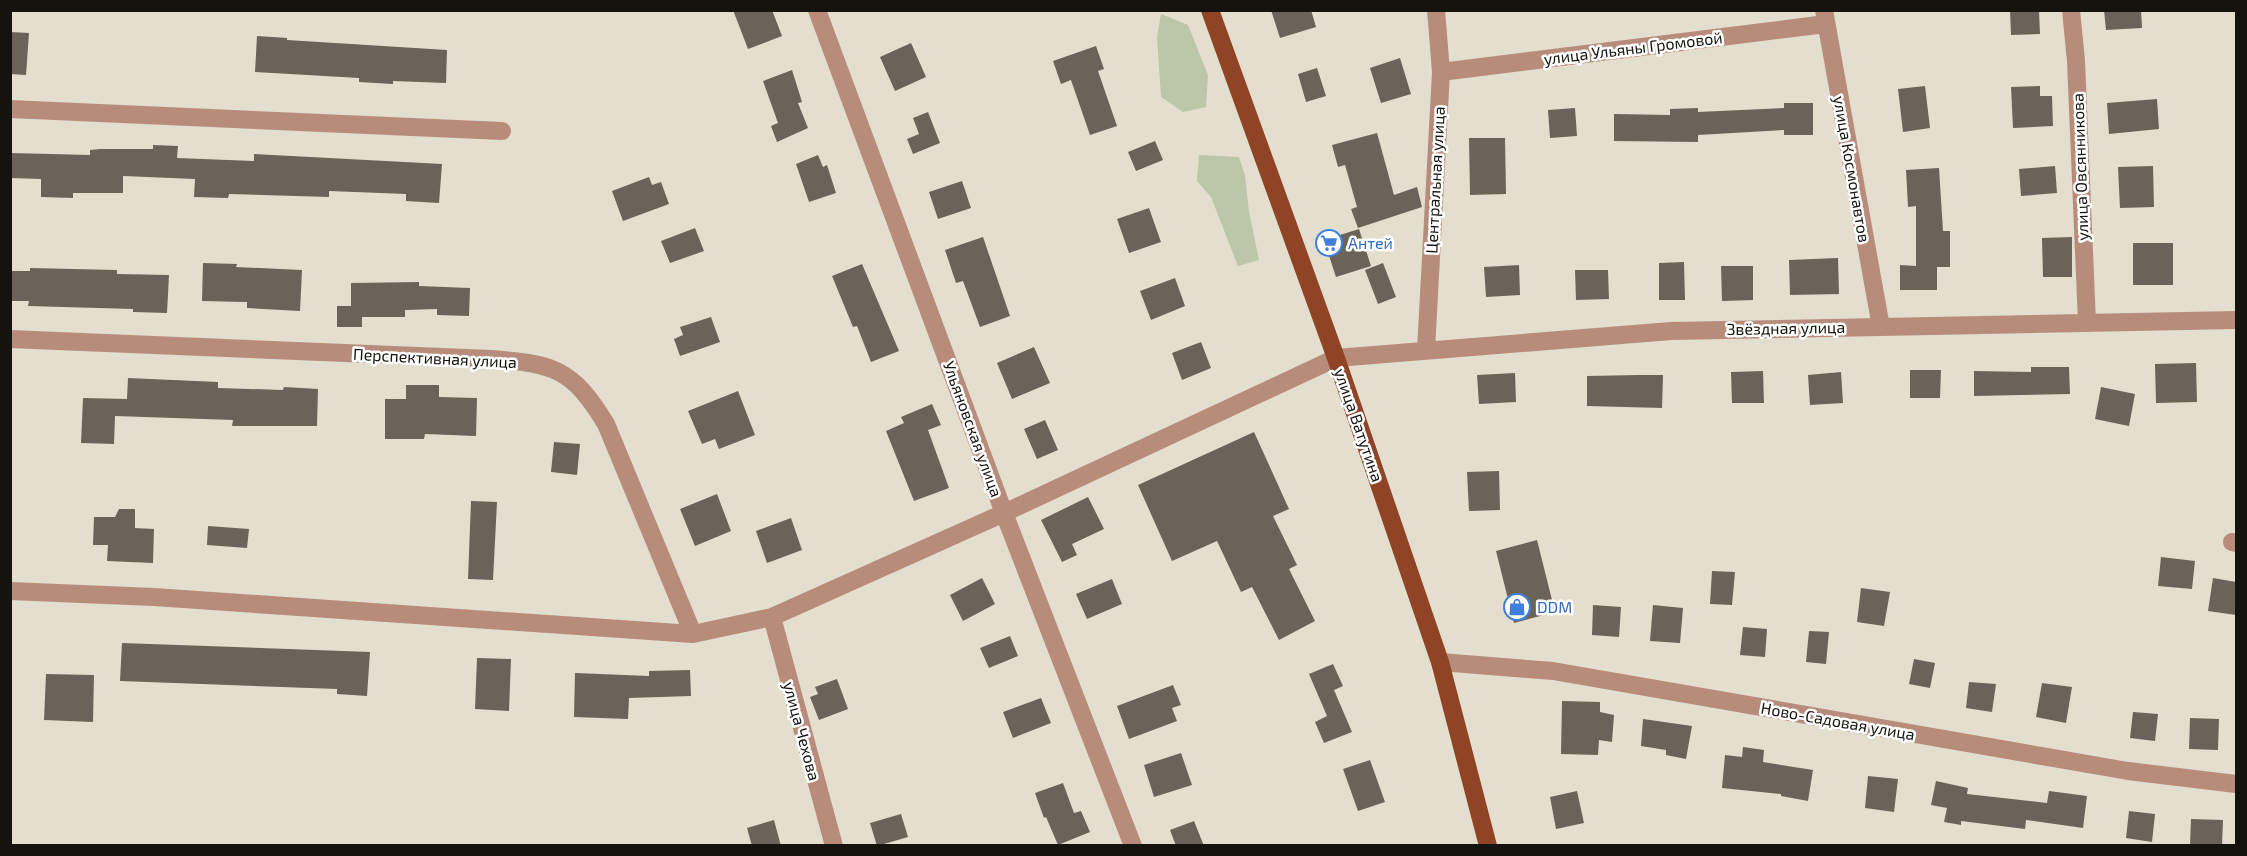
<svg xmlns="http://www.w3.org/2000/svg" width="2247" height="856" font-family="'Exo 2',sans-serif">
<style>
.green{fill:#bcc6a8}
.building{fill:#696457}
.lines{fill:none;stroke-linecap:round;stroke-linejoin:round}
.minor{stroke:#b88c7b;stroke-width:18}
.major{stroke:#904426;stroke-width:18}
.labels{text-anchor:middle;stroke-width:5;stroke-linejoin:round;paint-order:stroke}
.street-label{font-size:16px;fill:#15130e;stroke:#fff}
.shop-label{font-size:16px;fill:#366cbe;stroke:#fff;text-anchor:start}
</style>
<rect width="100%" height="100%" fill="#e4decf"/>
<!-- green -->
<path class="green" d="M1161 14 1188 25 1208 75 1206 107 1183 112 1161 97 1157 37Z
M1199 155 1239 157 1245 176 1249 212 1259 260 1238 266 1211 197 1197 181Z"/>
<!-- building -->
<path class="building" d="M733 10H772L782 36 748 49Z
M1271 10H1311L1316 27 1280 38Z
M2010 10H2039L2040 34 2011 35Z
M2104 10H2141L2142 28 2106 30Z
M10 32 29 33 26 75 10 74Z
M257 36 287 38V40L447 50 446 83 393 81V84L359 82V78L255 72Z
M911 43 926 77 895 91 880 57Z
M1096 46 1104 69 1098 71 1117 126 1090 135 1071 80 1061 84 1053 61Z
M1400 58 1411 94 1381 103 1370 68Z
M1317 68 1326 96 1306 102 1298 74Z
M792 70 802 102 798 103 808 128 777 142 771 126 778 123 763 81Z
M1925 86 1930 128 1903 132 1898 89Z
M2040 86V96H2052L2053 126 2013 128 2011 87Z
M2157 99 2159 129 2109 134 2107 103Z
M1784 103H1813V135H1784V130L1698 135V142L1614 141V114L1670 115V109L1698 108V112L1784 108Z
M1575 108 1577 136 1550 138 1548 110Z
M928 112 940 143 913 154 907 139 919 134 913 118Z
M1377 133 1394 195 1417 187 1422 207 1358 228 1351 209 1357 207 1345 165 1338 167 1332 145Z
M1469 138H1505L1506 194 1470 195Z
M1155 141 1163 160 1136 171 1128 152Z
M153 145 178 146 177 158 254 161V154L442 164 439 203 406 201V194L329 191V197L229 194 228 198 194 197 195 179 123 176V193H73V198L41 197V179L10 178V153L90 155V150L100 149H153Z
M818 155 823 167 827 165 836 193 809 202 796 164Z
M2055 166 2057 193 2021 196 2019 169Z
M2153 166 2154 207 2120 208 2118 167Z
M1939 168 1943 231H1950V267H1937V290H1900V265L1916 266V206L1908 207 1906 170Z
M649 177 652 185 661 182 669 204 623 221 612 191Z
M962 181 971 208 938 219 929 192Z
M1149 208 1161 242 1129 253 1117 219Z
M695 228 704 251 670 263 661 241Z
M1359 229 1371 266 1336 277 1324 240Z
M983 237 1010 316 980 327 963 281 956 283 945 250Z
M2072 237V277H2043L2042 238Z
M2133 243H2173V285H2133Z
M1838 258 1839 294 1790 295 1789 260Z
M1684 262 1685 300H1659V263Z
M203 263 237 264 236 267 302 270 300 311 247 308V302L202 301Z
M1383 263 1396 297 1378 304 1365 270Z
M862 264 899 351 871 362 857 326 853 327 832 276Z
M1519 265 1520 295 1486 297 1484 267Z
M1721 266H1753V300L1722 301Z
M30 268 117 270V274L169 275 167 313 133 312V309L28 306 29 301H10V271H30Z
M1575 270H1608L1609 299 1576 300Z
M1175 278 1185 306 1151 320 1140 291Z
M419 282V286L470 288 469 316 437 315V309L405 310V317H362V327H337V306H351V283Z
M711 317 720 342 680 356 674 339 683 335 680 327Z
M1201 342 1211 368 1182 380 1172 353Z
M1034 347 1050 383 1012 399 997 363Z
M2196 363 2197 402 2156 403 2155 364Z
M2031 367H2069L2070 394 1974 396V371L2031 372Z
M1910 370H1941L1940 398H1910Z
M1763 371 1764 403H1732L1731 372Z
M1841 372 1843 403 1810 405 1808 375Z
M1515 373 1516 402 1479 404 1477 375Z
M1639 375H1663L1662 408 1587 406V376Z
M128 378 218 382V388L283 390 284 387 318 389 317 426H232L233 420 115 416 114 444 81 443 83 398 127 399Z
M406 385H439V397L477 398 476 436 425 434 424 439H385V399H406Z
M2101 387 2135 394 2129 426 2095 419Z
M738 391 755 435 719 449 715 439 702 444 688 411Z
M932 404 941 425 928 430 949 488 914 501 886 431 904 423 901 417Z
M1045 420 1058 450 1037 459 1024 429Z
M1254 432 1289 509 1273 516 1297 565 1289 569 1315 621 1279 640 1252 587 1241 592 1217 541 1172 561 1138 485Z
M554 442 580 444 577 475 551 472Z
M1499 471 1500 510 1469 511 1467 472Z
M717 494 731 531 695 546 680 509Z
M1088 497 1104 529 1072 544 1077 555 1062 562 1041 520Z
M471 501 497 502 493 580 468 579Z
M119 509H135V528L154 529 153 563 107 561 108 545H93L94 517H115Z
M791 518 802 550 767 563 756 531Z
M208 526 249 529 247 548 207 545Z
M1537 540 1555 612 1514 623 1496 551Z
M2161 557 2195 561 2192 589 2158 586Z
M1712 571 1735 572 1732 605 1710 604Z
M982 578 995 604 963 621 950 595Z
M2213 578 2236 582V615L2208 611Z
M1112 579 1122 604 1087 619 1076 594Z
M1861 588 1890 592 1884 626 1857 622Z
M1593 605 1621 607 1619 637 1592 635Z
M1653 605 1683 608 1680 643 1650 641Z
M1743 627 1767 629 1765 657 1740 655Z
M1809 631 1829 632 1826 664 1806 662Z
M1010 636 1018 656 989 668 980 648Z
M122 643 370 652 367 696 337 694V689L120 681Z
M477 658 511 659 509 711 475 709Z
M1914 659 1935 663 1930 688 1909 684Z
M1333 664 1343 686 1334 690 1352 732 1324 743 1315 722 1327 716 1309 674Z
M690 670 691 696 629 698 628 719 574 717 575 673 649 676V671Z
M46 674 94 675 93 722 44 720Z
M837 679 848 709 819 720 810 697 818 694 815 687Z
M1969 682 1996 684 1992 712 1966 708Z
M2042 683 2072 687 2066 723 2036 717Z
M1173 685 1181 705 1172 708 1177 721 1129 739 1117 706Z
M1041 698 1051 723 1013 738 1003 712Z
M1562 701 1600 702V712L1614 715 1612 742 1599 740 1598 755 1561 754Z
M2133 712 2158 714 2155 741 2130 738Z
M2190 718 2219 719 2218 750 2189 749Z
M1643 719 1692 726 1686 759 1666 755V750L1641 746Z
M1743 747 1764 750 1763 762 1813 770 1808 801 1781 796V794L1722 788 1725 755 1742 757Z
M1181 753 1192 785 1154 797 1144 765Z
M1370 760 1385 802 1358 811 1343 769Z
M1868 776 1898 779 1894 812 1865 808Z
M1936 781 1968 788 1967 794 2047 803 2049 791 2087 796 2083 828 2026 820 2025 829 1961 821V825L1944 822 1947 808 1931 805Z
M1063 783 1074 813 1081 811 1090 832 1058 845 1046 817 1044 818 1035 793Z
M1577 791 1584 823 1556 829 1550 797Z
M2129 811 2155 814 2152 842 2126 838Z
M901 814 908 837 877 846 870 823Z
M2191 819 2223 820 2222 846H2190Z
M774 820 781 846H752L747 828Z
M1194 821 1204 846H1176L1170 830Z"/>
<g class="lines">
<!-- minor -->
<path class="minor" d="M817 10 1004 513 1133 846
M1824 10 1881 327
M2071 10 2076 61 2087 323
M1441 72 1826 24
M10 109 502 131
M10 339 491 359C554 364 572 368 606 424L693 634
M1426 350 1441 72 1436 10
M2232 542 2236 543
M10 591 154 597 693 634 772 617 1004 513 1336 358 1671 331 2236 320
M772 617 834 846
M1440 662 1553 671 2128 771 2236 784"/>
<!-- major -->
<path class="major" d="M1210 10 1336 358 1440 662 1488 846"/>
</g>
<!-- icons -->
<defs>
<symbol id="supermarket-ring" viewBox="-11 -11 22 22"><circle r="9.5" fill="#fff" stroke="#3f7fe0" stroke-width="1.5"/><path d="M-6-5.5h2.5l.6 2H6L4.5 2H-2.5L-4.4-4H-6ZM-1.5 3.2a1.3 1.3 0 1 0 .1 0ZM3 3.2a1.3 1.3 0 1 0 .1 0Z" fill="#3f7fe0"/></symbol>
<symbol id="shop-ring" viewBox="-11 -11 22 22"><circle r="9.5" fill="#fff" stroke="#3f7fe0" stroke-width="1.5"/><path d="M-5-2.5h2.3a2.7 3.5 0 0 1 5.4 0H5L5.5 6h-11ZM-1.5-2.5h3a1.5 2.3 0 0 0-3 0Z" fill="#3f7fe0"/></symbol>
</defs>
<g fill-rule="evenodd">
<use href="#supermarket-ring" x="1314" y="228" width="30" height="30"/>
<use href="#shop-ring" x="1502" y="592" width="30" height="30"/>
</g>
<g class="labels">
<!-- street labels -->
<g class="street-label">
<text transform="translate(1633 48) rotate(-7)" y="6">улица Ульяны Громовой</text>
<text transform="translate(2080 167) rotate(-92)" y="6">улица Овсянникова</text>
<text transform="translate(1852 169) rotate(80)" y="6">улица Космонавтов</text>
<text transform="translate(1435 180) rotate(-87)" y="6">Центральная улица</text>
<text transform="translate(1786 328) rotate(-1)" y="6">Звёздная улица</text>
<text transform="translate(435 358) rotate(3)" y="6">Перспективная улица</text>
<text transform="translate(1359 425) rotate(71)" y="6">улица Ватутина</text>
<text transform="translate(973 429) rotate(70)" y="6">Ульяновская улица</text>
<text transform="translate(1838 721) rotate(10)" y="6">Ново-Садовая улица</text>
<text transform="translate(802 731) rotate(75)" y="6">улица Чехова</text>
</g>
<!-- shop labels -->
<g class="shop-label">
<text x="1348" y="249">Антей</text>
<text x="1537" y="613">DDM</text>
</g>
</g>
<!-- border -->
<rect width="2247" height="856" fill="none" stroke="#15130e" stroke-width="24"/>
</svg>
